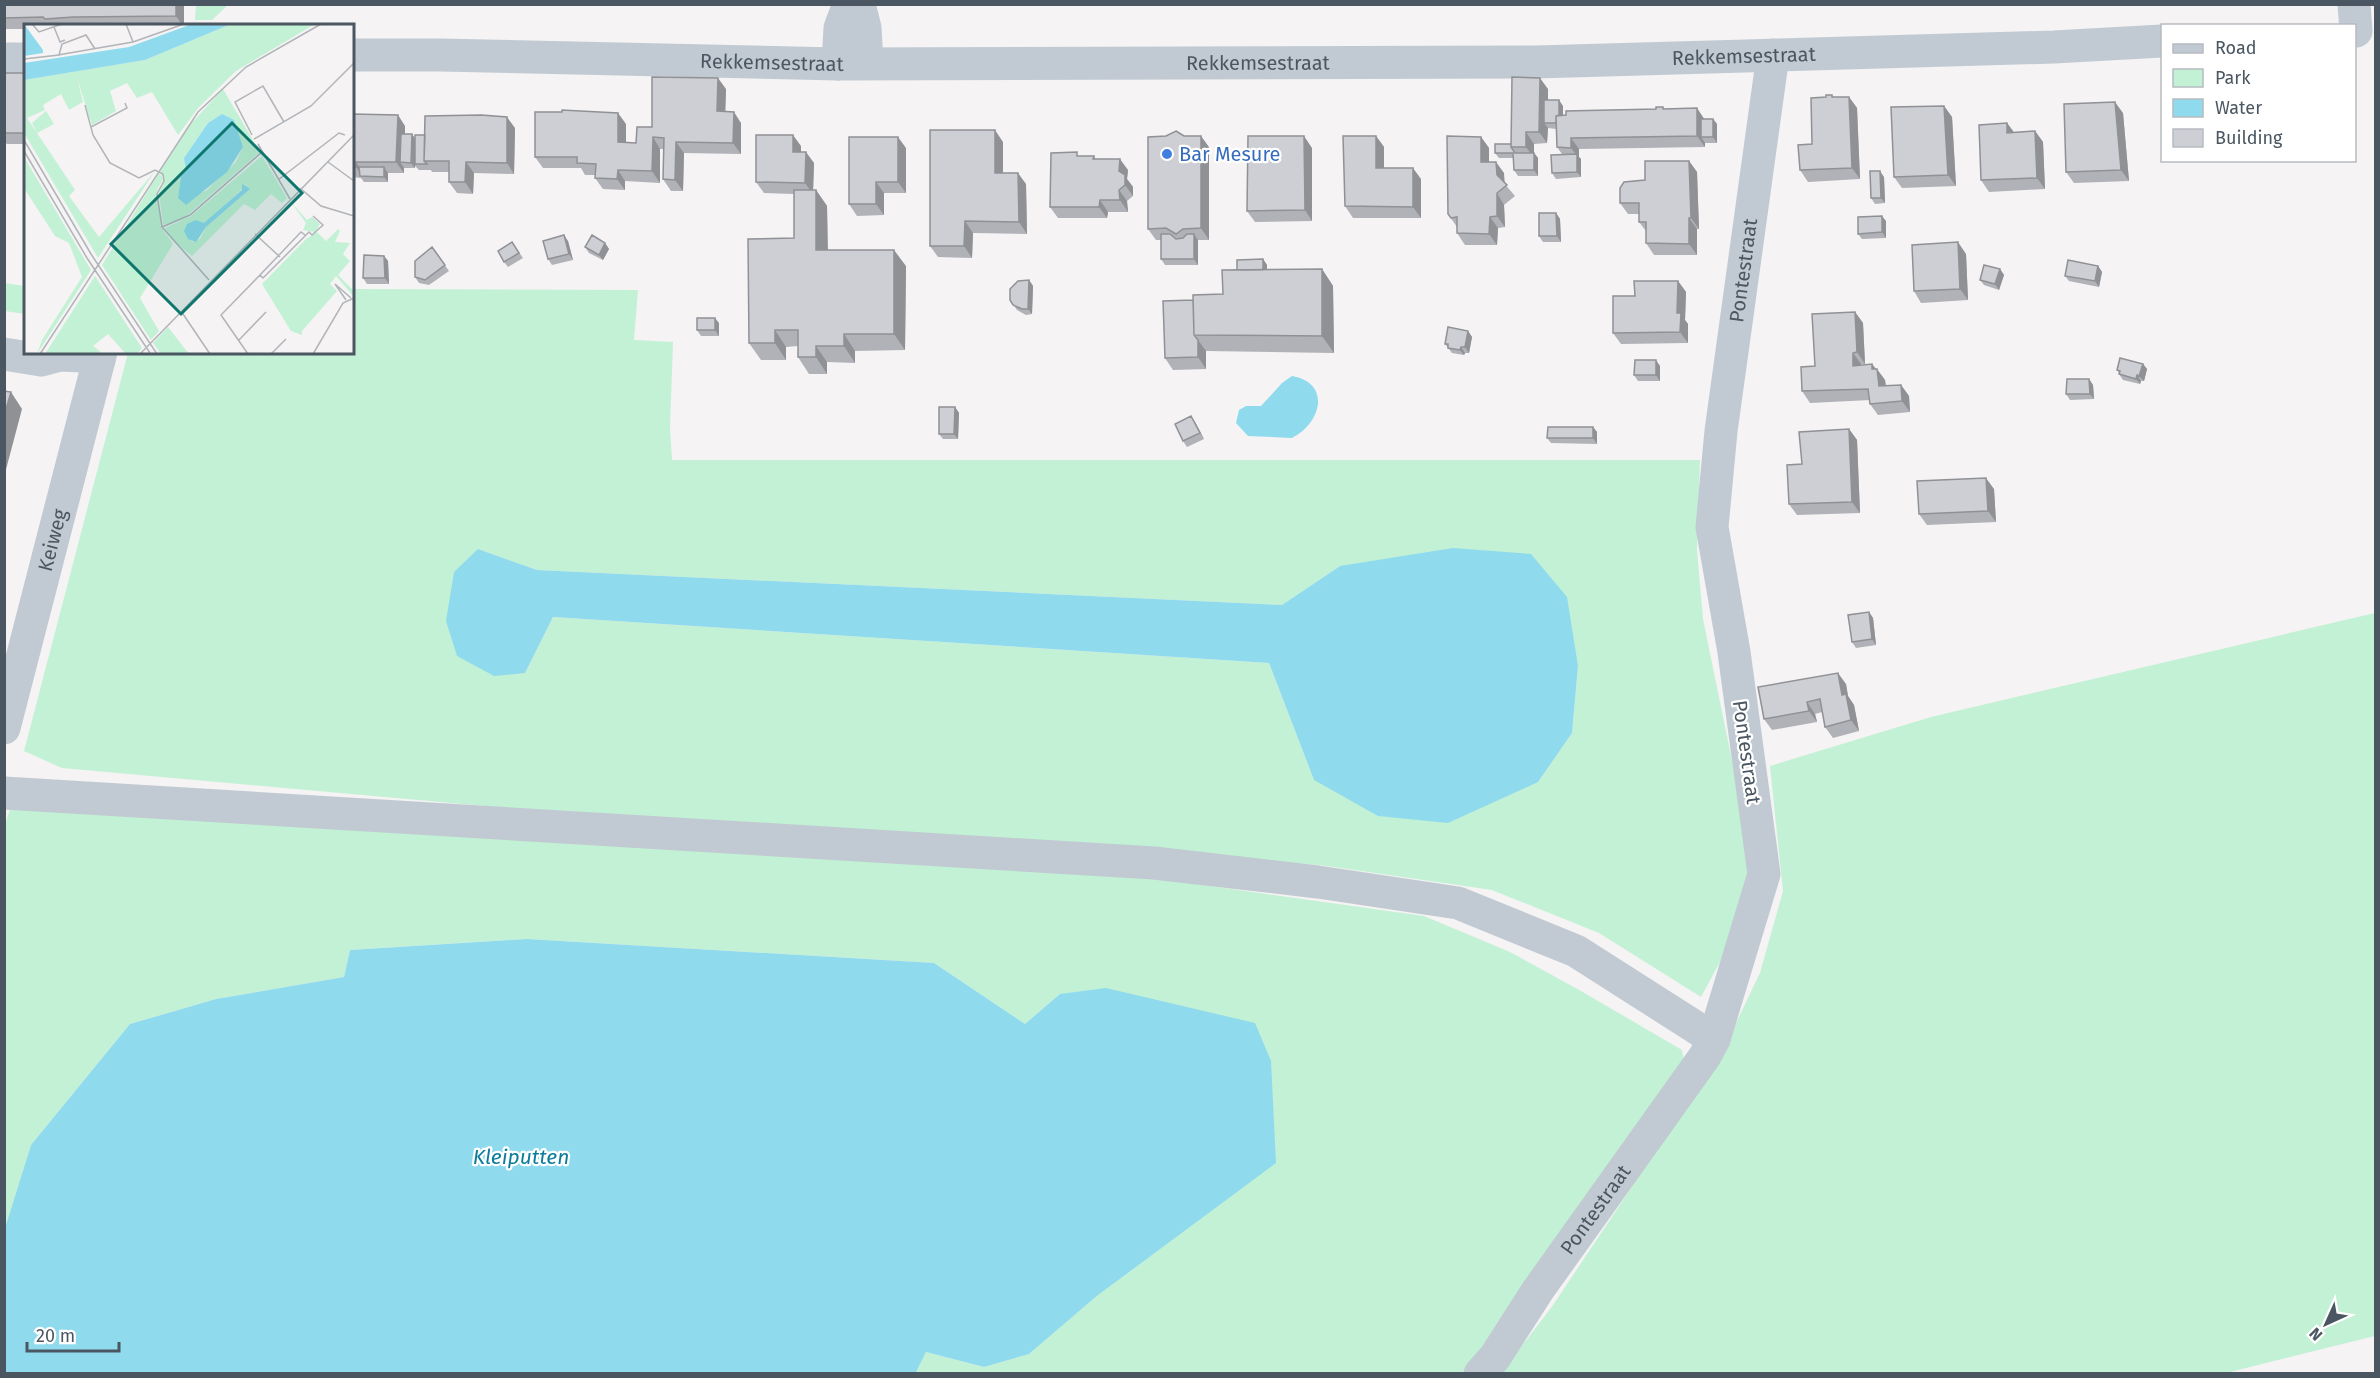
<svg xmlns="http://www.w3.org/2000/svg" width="2380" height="1378" font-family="'Fira Sans',sans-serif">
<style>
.green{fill:#c3f1d5;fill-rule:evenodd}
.water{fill:#90daee}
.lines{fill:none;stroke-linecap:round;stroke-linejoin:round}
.minor{stroke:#c1cad2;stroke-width:33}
.wall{fill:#b0b2b7}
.shaded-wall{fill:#909195}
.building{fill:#cdcfd5;stroke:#909195;stroke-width:1.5}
.shop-dot{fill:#3f7fe0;stroke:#fff;stroke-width:2}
.labels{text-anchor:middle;stroke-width:4.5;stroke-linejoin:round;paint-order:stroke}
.street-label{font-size:20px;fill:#4a5661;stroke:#fff}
.shop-label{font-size:20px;fill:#366cbe;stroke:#fff;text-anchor:start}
.water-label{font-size:21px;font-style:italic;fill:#0c7c9b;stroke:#fff}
.inset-road{fill:none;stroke:#b1b4b9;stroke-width:1.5}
.view{fill:#0f766e;fill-opacity:0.15;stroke:#0f766e;stroke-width:3}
.inset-edge{fill:none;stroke:#4a5661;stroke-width:3}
</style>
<rect width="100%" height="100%" fill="#f5f3f3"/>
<!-- green -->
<path class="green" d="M196 5V4L228 5 212 20H195Z
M4 283 25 286V314L5 311Z
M353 289 638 290 634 340 673 342 670 427 672 460H1700L1697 550 1703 619 1748 839 1749 882 1733 938 1701 997 1599 933 1492 890 1320 865 485 806 62 768 24 751 128 353 352 352ZM478 549 537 570 1282 605 1340 566 1578 666 1572 733 1538 782 1314 780 1269 663 553 617 525 673Z
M2375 613V1336L2222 1374H1500L1551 1308 1722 1052 1760 973 1783 891 1770 766 1931 717Z
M10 809 1153 878 1424 916 1510 952 1581 991 1682 1050 1684 1061 1467 1373H915L926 1352 984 1367 1029 1354 1098 1295 1060 994 1025 1024 934 963 527 939 350 950 344 977 216 999 130 1024 31 1145 5 1228 4 828Z"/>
<!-- water -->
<path class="water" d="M1292 376C1332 383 1321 424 1292 438L1248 436 1236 423 1239 410 1246 406H1261L1282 383Z
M1453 548 1531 554 1567 597 1578 666 1572 733 1538 782 1448 823 1378 816 1314 780 1269 663 553 617 525 673 494 676 457 656 446 621 454 572 478 549 537 570 1282 605 1340 566Z
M527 939 934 963 1025 1024 1060 994 1106 988 1255 1023 1271 1061 1276 1163 1098 1295 1029 1354 984 1367 926 1352 915 1374 5 1373V1228L31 1145 130 1024 216 999 344 977 350 950Z"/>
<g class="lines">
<!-- minor -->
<g class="minor">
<path d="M859 4 865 28 867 63"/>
<path d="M2354 4 2356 31"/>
<path id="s1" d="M352 55H440L838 64 1536 62 2054 47 2162 41"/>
<path d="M4 59H26"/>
<path d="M838 64 840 28 849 4"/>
<path d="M4 354 41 360 60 355 82 356 99 360"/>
<path id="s2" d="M4 728 101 352"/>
<path d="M4 793 1154 863 1318 882 1458 903 1576 951 1714 1039"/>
<path id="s3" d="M1480 1374 1495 1357 1538 1290 1705 1056 1714 1039 1764 874 1734 652 1712 527 1721 431 1773 55"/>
</g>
</g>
<!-- wall -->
<path class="wall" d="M4 4H184V26H26V29H4Z
M4 73H26V144H7L4 141Z
M726 89 725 112 741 123V154L684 153 683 191H671L663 179 664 149H660V183L625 181V190L603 189 595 178 596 175H585L581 168H543L535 157 626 124V142L636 143Z
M1548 89V100L1563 106V115L1664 109 1705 119H1713L1717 124V143H1705V147L1579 149V157L1581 159V177L1556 179 1552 173 1562 154 1557 147 1556 129 1548 128 1547 143 1534 144V153L1538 158V176H1518L1514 170V158H1499L1495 153 1511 144Z
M1832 95 1833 97H1849L1857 108 1860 179 1808 182 1800 170 1812 144 1826 97Z
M1944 106 1952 117 1956 186 1902 188 1894 177Z
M2123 113 2129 181 2074 183 2066 172Z
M352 114 405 126V134H412L415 139 515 128 514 174 474 173 473 194 457 193 449 182V172H432L431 170H419L415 166V168H404V173H388V182H364L361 178 352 177Z
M2007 123 2014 132 2035 131 2043 142 2045 189 1989 192 1981 180Z
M1376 136 1384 147V168L1421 179V218H1353L1345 206Z
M1481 137 1489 148V162L1504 173V183L1515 196 1504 205 1505 227 1498 228 1497 245H1465L1457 233V227L1448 214Z
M1003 142V173L1026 184 1027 234 973 233 972 258 938 257 930 246Z
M801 146V152L814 163 813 190H816L827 206 828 250 906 266 905 350 855 351V363L827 362V374H809L798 357V346L786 347V360H761L749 343 794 238V194L764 193 756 182Z
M1209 147V240H1198V265H1165L1161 259V240H1156L1148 229Z
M906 148V193H884V215L857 216 849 204Z
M1312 148V221L1255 222 1247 211Z
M1079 156H1094L1096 159 1128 170 1127 179 1133 187V196L1127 201 1128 212H1108L1107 218H1058L1050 207Z
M1689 161 1697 172 1699 229H1697V255H1654L1646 243V231L1639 222V214H1628L1620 203 1645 180Z
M1884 177 1885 203 1875 204 1871 198Z
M1556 213 1560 219 1561 242H1543L1539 236Z
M1886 221V238L1862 239 1858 234Z
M568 241 573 260 552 265 548 259Z
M512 242 523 258 508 267 504 262Z
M605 243 609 249 603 260 589 253 585 247Z
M432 247 449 271 429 285 419 283 415 277Z
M1966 254 1968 300 1921 303 1914 291Z
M384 256 388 261 389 284H367L363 278Z
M1263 259 1267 265V270L1322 269 1333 286 1334 353 1206 351V369L1173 370 1165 358 1193 300 1223 294 1237 270Z
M2098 266 2102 272 2099 287 2069 281 2065 276Z
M2000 269 2004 275 1999 290 1984 285 1980 280Z
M1029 280 1033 286 1032 314 1026 315 1017 310 1010 300Z
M1678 281 1686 292 1685 320 1688 324V343L1621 344 1613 333 1635 296Z
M1855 312 1863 323 1865 364H1861V365L1872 364 1885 380 1886 386 1901 385 1909 396 1910 412 1878 415 1870 404V400L1810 403 1802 391 1815 366Z
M719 323V336H701L697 330Z
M1468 331 1472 337 1469 353H1465L1464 355 1452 353 1445 344Z
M2143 364 2147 369 2144 381H2141L2140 384 2123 380 2119 374V373L2117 370Z
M1660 366V381H1638L1634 375Z
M2089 379 2093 385 2094 399 2070 400 2066 394Z
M955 407 959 413 958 439H943L939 434Z
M1191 416 1195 422 1204 439 1187 447 1183 441Z
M1593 427 1597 432V444L1551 443 1547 438Z
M1849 429 1857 440 1860 513 1797 515 1789 504 1802 464Z
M1994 489 1996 522 1927 525 1919 514Z
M1869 612 1873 618 1876 645 1856 648 1852 642Z
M1846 684 1848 696 1854 705 1859 731 1833 738 1825 727 1822 712 1815 714 1817 722 1772 730 1764 719Z"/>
<!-- shaded-wall -->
<path class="shaded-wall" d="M176 4H184V26H183L176 16Z
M718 78 726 89 725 123 717 111Z
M1540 78 1548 89V123H1544L1548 128 1547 143 1539 132Z
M1849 97 1857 108 1860 179 1852 168Z
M1559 100 1563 106V129L1559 123Z
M2115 102 2123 113 2129 181 2121 170Z
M1944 106 1952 117 1956 186 1948 175Z
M1697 108 1705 120 1701 137 1705 143V147L1697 136Z
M734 112 741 123V154L733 143Z
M618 113 626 124V153L618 142Z
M398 115 405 126V162H400L404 168V173L396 162Z
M507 117 515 128 514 174 507 163Z
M1713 119 1717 124V143L1713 137Z
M2007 123 2015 134 2007 133Z
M995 130 1003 142V184L995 173Z
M2035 131 2043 142 2045 189 2037 178Z
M1526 132 1534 144V153L1538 158V176L1534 170V158L1526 147Z
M412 134 416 140 415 168 411 163Z
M793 135 801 146V163L793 152Z
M1201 136 1209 147V240L1201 228Z
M1304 136 1312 148V221L1305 210Z
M1376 136 1384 147V179L1376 168Z
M653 137 660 149V183L652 171Z
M898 137 906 148V193L898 182Z
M1481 137 1489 148V173L1481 162Z
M1571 138 1579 149V157L1581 159V177L1577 172V156L1571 148Z
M676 142 684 153 683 191 675 180Z
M806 152 814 163 813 194 805 183Z
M1120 159 1128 170 1127 179 1133 187V196L1125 185 1119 171Z
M1689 161 1697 172 1699 229 1691 218Z
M356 162 363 173 362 176 356 167Z
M466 162 474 173 473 194 465 182Z
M1496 162 1504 173 1505 187 1497 175Z
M384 167 388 173V182L384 177Z
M1413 168 1421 179V218L1413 207Z
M618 170 625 181V190L617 179Z
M1880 171 1884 177 1885 203 1881 198Z
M1018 173 1026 184 1027 234 1019 222Z
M876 182 884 193V215L876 204Z
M816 190 827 206 828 267 816 250Z
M1119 190 1127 201 1128 212 1120 200Z
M1497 193 1504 205 1505 227 1497 216Z
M1100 200 1108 212 1107 218 1099 207Z
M1556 213 1560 219 1561 242 1557 236Z
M1882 216 1886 221V238L1882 232Z
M1490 217 1498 228 1497 245 1489 234Z
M1689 218 1697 229V255L1689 244Z
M965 221 973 233 972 258 964 246Z
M1194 234 1198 240V265L1194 259Z
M564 235 568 241 573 260 569 254Z
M1958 242 1966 254 1968 300 1960 289Z
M605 243 609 249 603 260 599 255Z
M894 250 906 266 905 350 894 334Z
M384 256 388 261 389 284 385 278Z
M1263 259 1267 265V282L1263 277Z
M2098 266 2102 272 2099 287 2095 281Z
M1322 269 1333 286 1334 353 1322 336Z
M2000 269 2004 275 1999 290 1995 284Z
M1029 280 1033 286 1032 314 1028 309Z
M1678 281 1686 292 1685 320 1688 324V343L1680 332 1677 313Z
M1855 312 1863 323 1865 364 1857 352Z
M715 318 719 323V336L715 330Z
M775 330 786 347V360L775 343Z
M1468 331 1472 337 1469 353 1465 347Z
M844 334 855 351V363L844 346Z
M1198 340 1206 351V369L1198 357Z
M816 346 827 362V374L816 357Z
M1461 347 1465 353 1464 355 1460 350Z
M1853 353 1861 364V377L1853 366Z
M1656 360 1660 366V381L1656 375Z
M1872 364 1878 372 1877 369 1885 380 1887 398 1879 386 1872 369Z
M2143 364 2147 369 2144 381 2139 376Z
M2137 375 2141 381 2140 384 2136 379Z
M2089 379 2093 385 2094 399 2090 394Z
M1901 385 1909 396 1910 412 1902 401Z
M11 392 22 409 4 477V416Z
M955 407 959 413 958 439 954 434Z
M1191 416 1195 422 1204 439 1200 433Z
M1593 427 1597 432V444L1593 438Z
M1849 429 1857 440 1860 513 1852 502Z
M1986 478 1994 489 1996 522 1988 511Z
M1869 612 1873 618 1876 645 1872 639Z
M1838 673 1846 684 1848 696 1854 705 1859 731 1851 720 1842 695Z
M1807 702 1815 714 1817 722 1809 711Z"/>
<!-- building -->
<path class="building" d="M4 4H176V16L73 17 45 19 43 17 4 18Z
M4 73H26V133H4Z
M652 77 718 78 717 111 734 112 733 143 676 142 675 180 663 179 664 138 653 137 652 171 618 170 617 179 595 178 596 164 577 163V157H535V112H562V110L618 113V142L636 143 637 127H652Z
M1512 77 1540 78 1539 132H1526V147H1511Z
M1826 95H1832V97H1849L1852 168 1800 170 1798 145 1812 144 1811 98 1826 97Z
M1544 100H1559V115L1556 116V123H1544Z
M2115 102 2121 170 2066 172 2064 104Z
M1944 106 1948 175 1894 177 1891 107Z
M1656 107H1663V109L1697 108V136L1571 138V148L1557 147 1556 116 1566 115V111L1656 109Z
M352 114 398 115 396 162H356V167L352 166Z
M481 115 507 117V163L466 162 465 182H449V161H424L425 116Z
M1701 119H1713V137H1701Z
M2007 123V133L2035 131 2037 178 1981 180 1979 125Z
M930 130H995V173H1018L1019 222 965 221 964 246H930Z
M1176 131 1184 136H1201V228L1183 229 1176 234 1166 228 1148 229V137L1166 136Z
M401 134H412L411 163 400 162Z
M415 135H425L424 161 427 164H415Z
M756 135H793V152H806L805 183 756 182Z
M1248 136H1304L1305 210 1247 211Z
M1343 136H1376V168H1413V207L1345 206Z
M1447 136 1481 137V162H1496L1497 175 1507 185 1497 193V216L1490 217 1489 234 1457 233V217L1451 218 1448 214Z
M849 137H898V182H876V204H849Z
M1495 144H1511V147L1515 153H1534V170H1514L1513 153H1495Z
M1077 152V156H1094L1093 159H1120L1119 171 1125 175V185L1119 190 1120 200H1100L1099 207H1050L1051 153Z
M1577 154V172L1552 173 1551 155Z
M1645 161H1689L1691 218H1689V244L1646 243V222H1639V203H1620V188L1624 182 1645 180Z
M359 167H384V177L360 176Z
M1870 171H1880L1881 198H1871Z
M794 190H816V250H894V334H844V346H816V357H798V330H775V343H749L748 239 794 238Z
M1539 213H1556L1557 236H1539Z
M1882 216V232L1858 234V217Z
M1161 234H1170L1176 239 1183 238 1187 234H1194V259H1161Z
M564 235 569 254 548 259 543 241Z
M592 235 605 243 599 255 585 247Z
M512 242 519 253 504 262 498 251Z
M1958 242 1960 289 1914 291 1912 245Z
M432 247 445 265 425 280 415 277V261Z
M364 255 384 256 385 278H363Z
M1263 259V270H1237V260Z
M2068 260 2098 266 2095 281 2065 276Z
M1984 265 2000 269 1995 284 1980 280Z
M1322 269V336L1194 335 1193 295 1223 294 1222 270Z
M1029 280 1028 309H1022L1013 305 1010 300V289L1018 281Z
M1634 281H1678L1677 313H1681L1680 332 1613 333V296H1635Z
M1193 300 1194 335 1198 340V357L1165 358 1163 301Z
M1855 312 1857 352 1853 353V366L1872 364V369H1877L1879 386 1901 385 1902 401 1870 404 1868 389 1802 391 1801 367 1815 366 1812 314Z
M697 318H715V330H697Z
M1448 327 1468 331 1465 347H1461L1460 350 1448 348V344H1445Z
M2120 358 2143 364 2139 376 2137 375 2136 379 2119 374 2120 371 2117 370Z
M1635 360H1656V375H1634Z
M2067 379H2089L2090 394H2066Z
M4 391 11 392 4 416Z
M939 407H955L954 434H939Z
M1191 416 1200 433 1183 441 1175 424Z
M1548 427H1593V438H1547Z
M1849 429 1852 502 1789 504 1787 465 1802 464 1799 432Z
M1986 478 1988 511 1919 514 1917 481Z
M1869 612 1872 639 1852 642 1848 615Z
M1838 673 1842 695 1846 694 1851 720 1825 727 1820 699 1807 702 1809 711 1764 719 1758 687Z"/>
<!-- markers -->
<circle class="shop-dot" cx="1167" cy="154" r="6"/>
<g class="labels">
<!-- street labels -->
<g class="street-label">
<text dy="7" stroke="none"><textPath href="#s1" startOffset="1392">Rekkemsestraat</textPath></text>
<text dy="7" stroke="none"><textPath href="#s1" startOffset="420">Rekkemsestraat</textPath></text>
<text dy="7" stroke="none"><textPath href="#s1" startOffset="906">Rekkemsestraat</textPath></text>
<text dy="7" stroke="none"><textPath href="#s3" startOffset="1191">Pontestraat</textPath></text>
<text dy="7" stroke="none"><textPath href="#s2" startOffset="194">Keiweg</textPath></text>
<text transform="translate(1747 752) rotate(82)" y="7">Pontestraat</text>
<text dy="7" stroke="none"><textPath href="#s3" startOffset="201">Pontestraat</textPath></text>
</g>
<!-- shop labels -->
<g class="shop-label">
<text x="1179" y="161">Bar Mesure</text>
</g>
<!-- water labels -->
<g class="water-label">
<text x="521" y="1164">Kleiputten</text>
</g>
</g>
<!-- overview -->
<g transform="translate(24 24)">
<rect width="330" height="330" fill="#f5f3f3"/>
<path d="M207 0H291L212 47 175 83 154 111 128 68 113 74 103 59 86 67 92 87 68 101 53 54 59 78 45 86 37 70 19 81 21 86 3 94 51 166 45 172 75 213 131 147 74 234 0 109V56L121 36ZM199 65 236 128 159 195 139 201 135 168 140 159 136 146 164 103ZM198 90 219 123 212 138 182 167 154 174 157 152 162 147 160 134 184 99ZM22 87 30 100 13 109 8 99ZM238 132 263 174 258 179 247 170 231 186 220 180 168 232 147 215 141 204 167 192ZM218 165H226L182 203 176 215 168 218 172 196 180 200ZM0 133 67 246 13 330 18 316 58 253 45 219 31 212 0 164ZM135 149 140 154 133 166 137 203 149 220 116 274 135 307 127 316 78 241ZM267 178 283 196 288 193 296 200 291 208 279 206 282 199ZM314 205 316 207 311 218 326 219 319 230 326 237 314 251 330 267V273L312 252 306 260 313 267 278 307V311L267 307 238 260 282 215 293 208 302 217ZM71 252 118 324 113 330H102L84 310 69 322 76 327 73 330H21ZM144 303 165 330H137L129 319Z" fill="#c3f1d5" fill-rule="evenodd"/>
<path d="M0 0 19 26V29L0 32ZM168 0H207L121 36 0 56V39L105 23ZM198 90 210 96 219 123 203 148 162 181 154 174 157 152 162 147 160 134 184 99ZM218 160 226 165 182 203 172 218 164 215 160 207 163 200 172 196 180 199 218 166Z" fill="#90daee"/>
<path class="inset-road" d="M8 0 15 8 38 0M102 0 109 18M30 3 36 18 41 16M34 31 109 18 160 0M0 35 35 31 38 20 62 11 71 25M61 81 69 111 86 139 115 154 131 146 139 150 140 157 133 170 138 203 185 256M67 103 103 84 101 79M228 111 211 78 239 62 260 98M230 115 287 82 330 39M0 116 67 230 133 330M234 120 266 175M0 127 63 234 126 329M304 138 330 157M254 156 315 109 321 111M276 164 297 182 330 192M138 203 166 191 238 128M231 210 256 233M281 211 277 208 236 251 239 254 285 208 288 211 299 201 289 192M322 276 311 260 327 274M157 287 186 330M214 317 242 288M16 330 174 88 222 43 297 0M116 330 330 111M224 330 197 291 236 251M247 330 262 315M289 330 319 279 330 274"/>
<path class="view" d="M208 99 278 169 157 290 87 220Z"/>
<rect width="330" height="330" class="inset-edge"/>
</g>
<!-- border -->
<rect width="2380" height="1378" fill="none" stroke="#4a5661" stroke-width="12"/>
<!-- legend -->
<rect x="2161" y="24" width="195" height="138" fill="#ffffff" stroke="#b7bbc0" stroke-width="1.5"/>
<rect x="2173" y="44" width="30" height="9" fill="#c1cad2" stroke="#b7bbc0" stroke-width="1.5"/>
<text x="2215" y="54" font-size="18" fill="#4a5661">Road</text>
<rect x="2173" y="69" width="30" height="18" fill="#c3f1d5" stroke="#b7bbc0" stroke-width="1.5"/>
<text x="2215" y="84" font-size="18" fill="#4a5661">Park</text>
<rect x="2173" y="99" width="30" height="18" fill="#90daee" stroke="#b7bbc0" stroke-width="1.5"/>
<text x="2215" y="114" font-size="18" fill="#4a5661">Water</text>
<rect x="2173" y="129" width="30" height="18" fill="#cdcfd5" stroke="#b7bbc0" stroke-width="1.5"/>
<text x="2215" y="144" font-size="18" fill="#4a5661">Building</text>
<!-- north arrow -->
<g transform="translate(2326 1324) rotate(225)" stroke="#ffffff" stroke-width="4.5" paint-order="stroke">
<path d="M0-4.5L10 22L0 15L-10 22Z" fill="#4a5661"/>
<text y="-9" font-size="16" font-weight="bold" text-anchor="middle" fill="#4a5661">N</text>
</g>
<!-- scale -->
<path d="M27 1342v9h92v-9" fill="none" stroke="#4a5661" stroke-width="3"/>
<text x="36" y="1342" font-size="18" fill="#4a5661" stroke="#ffffff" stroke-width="4.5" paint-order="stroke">20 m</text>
</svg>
